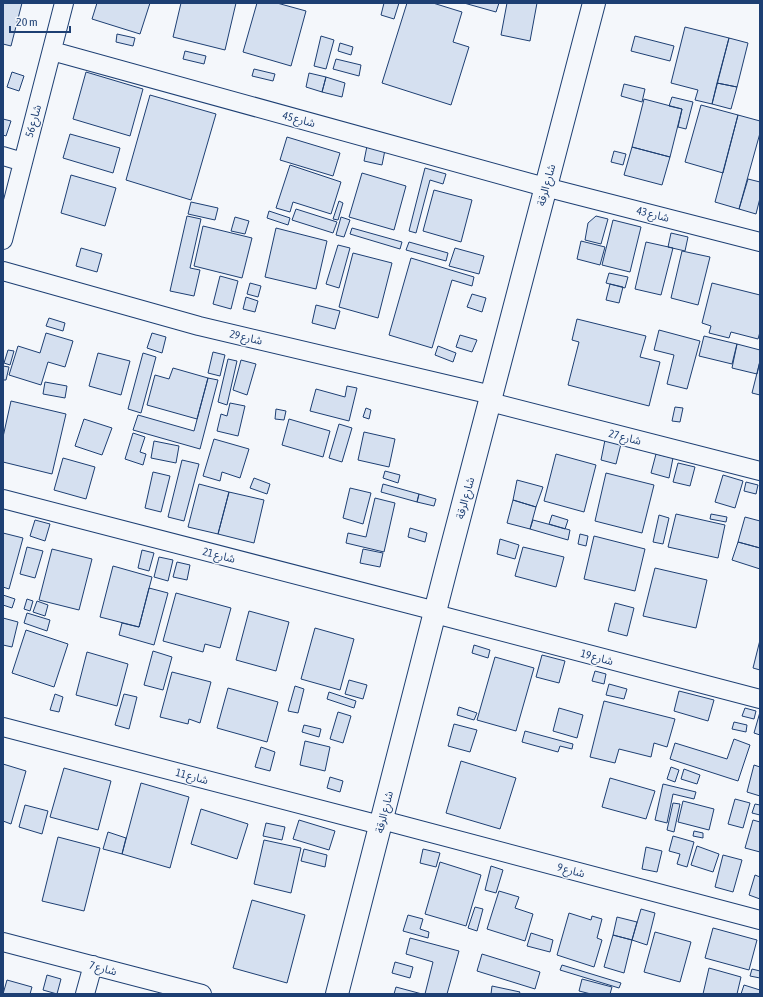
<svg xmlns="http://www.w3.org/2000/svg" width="763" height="997" font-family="'Asap Condensed','Noto Sans Arabic',sans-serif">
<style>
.building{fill:#d5e0f0;stroke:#1d3f73}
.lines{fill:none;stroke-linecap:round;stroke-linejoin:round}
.street-casing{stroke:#1d3f73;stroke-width:20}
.secondary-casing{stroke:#1d3f73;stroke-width:24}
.street{stroke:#f4f7fb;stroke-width:18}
.secondary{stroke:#f4f7fb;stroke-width:22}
.labels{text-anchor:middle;stroke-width:3;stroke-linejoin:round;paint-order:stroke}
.street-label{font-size:11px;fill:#1d3f73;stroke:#f4f7fb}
</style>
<rect width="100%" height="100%" fill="#f4f7fb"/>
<!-- building -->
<path class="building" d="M3 3H22L11 46 3 44Z
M97 3H150L140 34 92 19Z
M181 3H236L225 50 173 37Z
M257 3H277L306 11 291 66 243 52Z
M384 3H399L394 19 381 15Z
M407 3H433L462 12 453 42 469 47 451 105 382 83Z
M464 3H499L496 12Z
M507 3H537L530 41 501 35Z
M685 27 729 38 712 104 695 100 698 90 671 83Z
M117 34 135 38 133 46 116 42Z
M321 36 334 40 326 69 314 66Z
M635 36 674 46 670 61 631 51Z
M729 38 748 43 737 87 717 83Z
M340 43 353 47 351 55 338 51Z
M185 51 206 56 204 64 183 59Z
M336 59 361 65 359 76 333 69Z
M254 69 275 74 273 81 252 76Z
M12 72 24 76 19 91 7 87Z
M86 72 143 89 130 136 73 119Z
M309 73 326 77 322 92 306 87Z
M326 77 345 83 342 97 322 92Z
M717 83 737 87 731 109 712 104Z
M624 84 645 89 642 102 621 96Z
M150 95 216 114 191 200 126 180Z
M672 97 693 102 686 129 678 127 682 109 669 106Z
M644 99 682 109 670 157 632 147Z
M701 105 738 115 723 173 685 162Z
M738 115 760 121V133L739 209 715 202Z
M3 119 11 121 6 136 3 135Z
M70 134 120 148 113 173 63 158Z
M287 137 340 153 333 176 280 160Z
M367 146 385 150 382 165 364 161Z
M632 147 670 157 662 185 624 175Z
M614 151 626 154 623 165 611 162Z
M290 165 341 182 331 214 293 202 290 212 276 208Z
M425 168 446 174 443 184 430 180 416 233 409 231Z
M362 173 406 186 394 230 349 217Z
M71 175 116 188 105 226 61 213Z
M748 179 760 182V198L756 214 739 209Z
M434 190 472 200 461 242 423 231Z
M339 201 343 203 338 220 333 219Z
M191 202 218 208 215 220 188 214Z
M296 209 337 222 333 233 292 220Z
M269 211 290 218 288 225 267 218Z
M187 216 201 219 190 268 200 270 194 296 170 291Z
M596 216 608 219 601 244 585 240 588 223Z
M235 217 249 221 245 234 231 231Z
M341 217 350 220 344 237 336 235Z
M613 220 641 227 630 272 602 265Z
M203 226 252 238 242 278 194 266Z
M276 228 327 241 316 289 265 277Z
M352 228 402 242 400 249 350 234Z
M671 233 688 237 685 251 668 247Z
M581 241 605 247 600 265 577 259Z
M409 242 448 253 446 261 406 250Z
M646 242 673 248 661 295 635 289Z
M338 245 350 248 339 288 326 284Z
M81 248 102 254 97 272 76 266Z
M455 248 484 256 479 274 449 266Z
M682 251 710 257 698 305 671 298Z
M353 253 392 263 378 318 339 307Z
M411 258 474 277 472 286 452 280 432 348 389 335Z
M609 273 628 277 625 288 606 283Z
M220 276 238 281 231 309 213 304Z
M250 283 261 286 258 297 247 294Z
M712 283 760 295V332L758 339 731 332 729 338 709 333 711 326 702 323Z
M610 284 623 287 619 303 606 300Z
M472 294 486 298 482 312 467 307Z
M246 297 258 301 255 312 243 309Z
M316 305 340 311 335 329 312 323Z
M49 318 65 323 63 331 46 326Z
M577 319 646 336 640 357 660 362 649 406 568 385 579 342 572 340Z
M659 330 700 341 687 389 667 384 674 355 654 350Z
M46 333 73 341 65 367 48 362 41 385 9 375 18 346 40 353Z
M152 333 166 337 162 353 147 348Z
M460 335 477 340 472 352 456 347Z
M704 336 737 344 732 364 699 356Z
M737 344 760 350V361L757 374 732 368Z
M438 346 456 353 453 362 435 355Z
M8 350 14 351 10 365 4 363Z
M213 352 225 355 220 376 208 373Z
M98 353 130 361 121 395 89 386Z
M143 353 156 357 141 413 128 409Z
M228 359 237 361 227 405 218 402Z
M241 360 256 364 247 395 233 390Z
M760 361V395L752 393Z
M3 366 9 367 6 380H3Z
M173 368 208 378 197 419 147 405 155 375 169 379Z
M208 378 218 380 200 449 133 430 138 415 194 431Z
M45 382 67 386 65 398 43 394Z
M347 386 357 388 349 421 310 411 316 389 345 397Z
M11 401 66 414 52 474 3 462V437Z
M230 403 245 406 238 436 217 431 221 414 227 416Z
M675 407 683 408 680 422 672 421Z
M366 408 371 410 369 419 363 417Z
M276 409 286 411 284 420 275 419Z
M84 419 112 428 102 455 75 446Z
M289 419 330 431 323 457 282 445Z
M339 424 352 428 342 462 329 458Z
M364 432 395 439 389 467 358 460Z
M133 433 145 437 140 452 146 454 143 465 125 459Z
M214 439 249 449 240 478 222 472 220 481 203 476Z
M605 440 621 444 616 464 601 460Z
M154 441 179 446 176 463 151 458Z
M556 454 596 465 584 512 544 501Z
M656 454 673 458 669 478 651 473Z
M63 458 95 467 86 499 54 490Z
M182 460 199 464 184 521 168 517Z
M678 463 695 467 690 486 673 482Z
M385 471 400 475 398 483 383 478Z
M153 472 170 476 161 512 145 508Z
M606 473 654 485 642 533 595 521Z
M723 475 743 481 735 508 715 502Z
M254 478 270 484 267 494 250 488Z
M517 480 543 487 536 507 513 500Z
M746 482 758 485 756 494 744 491Z
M199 484 229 492 218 534 188 527Z
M383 484 419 494 417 502 381 492Z
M350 488 371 493 363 524 343 518Z
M229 492 264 500 254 543 218 534Z
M419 494 436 499 434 506 417 502Z
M375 498 395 503 384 552 346 543 348 533 366 537Z
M513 500 536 507 530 529 507 523Z
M676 514 725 525 718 558 668 547Z
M711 514 727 517 726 522 710 519Z
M552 515 568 520 565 529 549 524Z
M659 515 669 518 663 544 653 542Z
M745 517 760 521V548L738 542Z
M35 520 50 524 45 541 30 536Z
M533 520 570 530 568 540 530 529Z
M410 528 427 533 425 542 408 537Z
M3 533 23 538 9 589 3 587Z
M580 534 588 536 586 546 578 544Z
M594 536 645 549 635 591 584 579Z
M500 539 519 545 515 559 497 554Z
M738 542 760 548V569L732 560Z
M27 547 43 551 35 578 20 574Z
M523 547 564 557 556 587 515 576Z
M52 549 92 559 79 610 39 600Z
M363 549 383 553 380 567 360 563Z
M142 550 154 553 149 571 138 568Z
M159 557 173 560 168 581 154 577Z
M177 562 190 565 187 580 173 577Z
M113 566 152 577 139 627 100 617Z
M655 568 707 580 696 628 643 616Z
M149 588 168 593 154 645 119 635 122 623 139 627Z
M176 593 231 608 220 648 205 644 203 652 163 641Z
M3 595 15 599 12 608 3 605Z
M27 599 33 601 30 611 24 609Z
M37 601 48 605 45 616 33 612Z
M615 603 634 608 627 636 608 631Z
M249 611 289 622 276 671 236 660Z
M27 613 50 620 47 631 24 623Z
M3 618 18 622 12 647 3 645Z
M315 628 354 639 340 690 301 679Z
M26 630 68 644 54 687 12 673Z
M760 640V670L753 668Z
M474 645 490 650 488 658 472 653Z
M153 651 172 657 163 690 144 685Z
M87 652 128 664 117 706 76 695Z
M542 655 565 661 559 683 536 677Z
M495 657 534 668 516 731 477 720Z
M595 671 606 674 604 684 592 681Z
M172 672 211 682 200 723 189 719 188 724 160 717Z
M349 680 367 685 363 699 345 694Z
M609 684 627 689 624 699 606 695Z
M295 686 304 689 298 713 288 711Z
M228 688 278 702 267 742 217 728Z
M679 691 714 700 708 721 674 711Z
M329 692 356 701 354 708 327 699Z
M55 694 63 697 59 712 50 710Z
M124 694 137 697 129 729 115 725Z
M604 701 675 719 667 747 654 743 651 757 619 749 615 763 590 757Z
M459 707 477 713 474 720 457 715Z
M559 708 583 715 577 738 553 731Z
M745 708 756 711 754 719 742 716Z
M338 712 351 716 343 743 330 739Z
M760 712V735L754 733Z
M734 722 747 725 746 732 732 729Z
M454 724 477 730 470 752 448 746Z
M304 725 321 729 319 737 302 732Z
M525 731 573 744 572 749 560 746 558 752 522 742Z
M734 739 750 745 738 781 670 759 675 743 727 759Z
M305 741 330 747 325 771 300 765Z
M261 747 275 752 270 771 255 767Z
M461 761 516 778 500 829 446 813Z
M3 764 26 771 11 824 3 821Z
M754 765 760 767V796L747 792Z
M671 767 679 770 675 782 667 779Z
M64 768 111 781 98 830 50 817Z
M684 769 700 775 697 784 681 779Z
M330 777 343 781 340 792 327 788Z
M610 778 655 791 646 819 602 807Z
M141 783 189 797 170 868 122 854Z
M663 784 696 792 694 799 673 794 667 823 655 820Z
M735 799 750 803 743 828 728 824Z
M683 801 714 809 709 830 678 822Z
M673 803 680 804 674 832 667 830Z
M755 804 760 805V815L752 813Z
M25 805 48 811 42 834 19 827Z
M201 809 248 824 237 859 191 844Z
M299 820 335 831 329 850 293 839Z
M753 820 760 822V852L745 848Z
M266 823 285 827 282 840 263 836Z
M694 831 703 833V838L693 836Z
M108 832 126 838 122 854 103 849Z
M673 836 694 842 687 867 677 864 680 854 669 851Z
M58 837 100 848 84 911 42 901Z
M264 840 301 848 291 893 254 884Z
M697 846 719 854 713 872 691 865Z
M646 847 662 851 657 872 642 869Z
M304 849 327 855 325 867 301 861Z
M423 849 440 853 436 867 420 863Z
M723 855 742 860 733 892 715 887Z
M440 862 481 875 466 926 425 914Z
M491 866 503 870 496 893 485 890Z
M755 875 760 877V899L749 895Z
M499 891 519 897 515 908 533 914 525 941 487 929Z
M252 900 305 915 287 983 233 968Z
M475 907 483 909 477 931 468 928Z
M641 909 655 913 647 945 632 940Z
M569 913 591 920 592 916 602 919 597 938 602 940 594 967 557 955Z
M408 915 423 919 420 929 429 932 428 938 403 931Z
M617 917 637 922 632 940 613 935Z
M713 928 757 940 749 970 705 958Z
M655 932 691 942 680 982 644 972Z
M531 933 553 940 550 952 527 946Z
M613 935 632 940 624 973 604 967Z
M410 938 459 951 447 994H425L433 962 406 954Z
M482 954 540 972 535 989 477 971Z
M395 962 413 967 410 978 392 973Z
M562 965 621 983 619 988 560 970Z
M709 968 741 977 737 994H703Z
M752 969 760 971V978L750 976Z
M47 975 61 979 57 994 43 990Z
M582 979 612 987 610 994H591L579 991Z
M7 980 32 987 30 994H3Z
M744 985 760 990V994H741Z
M492 986 520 992 519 994H491Z
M396 987 422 994H394Z"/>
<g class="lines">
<defs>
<path id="street" d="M52 51 545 187 760 242
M3 156 23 162
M3 240 64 3
M3 271 199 326 492 395
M490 402 760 471
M3 499 436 611
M435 614 760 699
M3 727 380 825
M382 820 760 920
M3 942 202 994
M85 994 93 965"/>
<path id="secondary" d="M337 994 447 565 594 3"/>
</defs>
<!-- street casing -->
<use href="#street" class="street-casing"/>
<!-- secondary casing -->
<use href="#secondary" class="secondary-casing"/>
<!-- street -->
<use href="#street" class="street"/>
<!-- secondary -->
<use href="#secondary" class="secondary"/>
</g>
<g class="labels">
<!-- street labels -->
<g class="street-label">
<text transform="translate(299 119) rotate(15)" y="4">شارع 45</text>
<text transform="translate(33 121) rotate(-75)" y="4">شارع 56</text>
<text transform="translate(546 185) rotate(-75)" y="4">شارع الرقة</text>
<text transform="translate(653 214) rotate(14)" y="4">شارع 43</text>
<text transform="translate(246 337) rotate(13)" y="4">شارع 29</text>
<text transform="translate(625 437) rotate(14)" y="4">شارع 27</text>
<text transform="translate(465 498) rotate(-75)" y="4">شارع الرقة</text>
<text transform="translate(219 555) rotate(14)" y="4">شارع 21</text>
<text transform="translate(597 657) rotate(15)" y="4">شارع 19</text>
<text transform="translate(192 776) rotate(15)" y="4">شارع 11</text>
<text transform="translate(384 812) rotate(-76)" y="4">شارع الرقة</text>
<text transform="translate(571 870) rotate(15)" y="4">شارع 9</text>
<text transform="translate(103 968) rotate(15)" y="4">شارع 7</text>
</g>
</g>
<!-- border -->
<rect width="763" height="997" fill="none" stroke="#1d3f73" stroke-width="8"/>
<!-- scale -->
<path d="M10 26v6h60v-6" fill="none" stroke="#1d3f73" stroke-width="2"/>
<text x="16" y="26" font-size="12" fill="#1d3f73" stroke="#f4f7fb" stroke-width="3" paint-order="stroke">20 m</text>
</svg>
